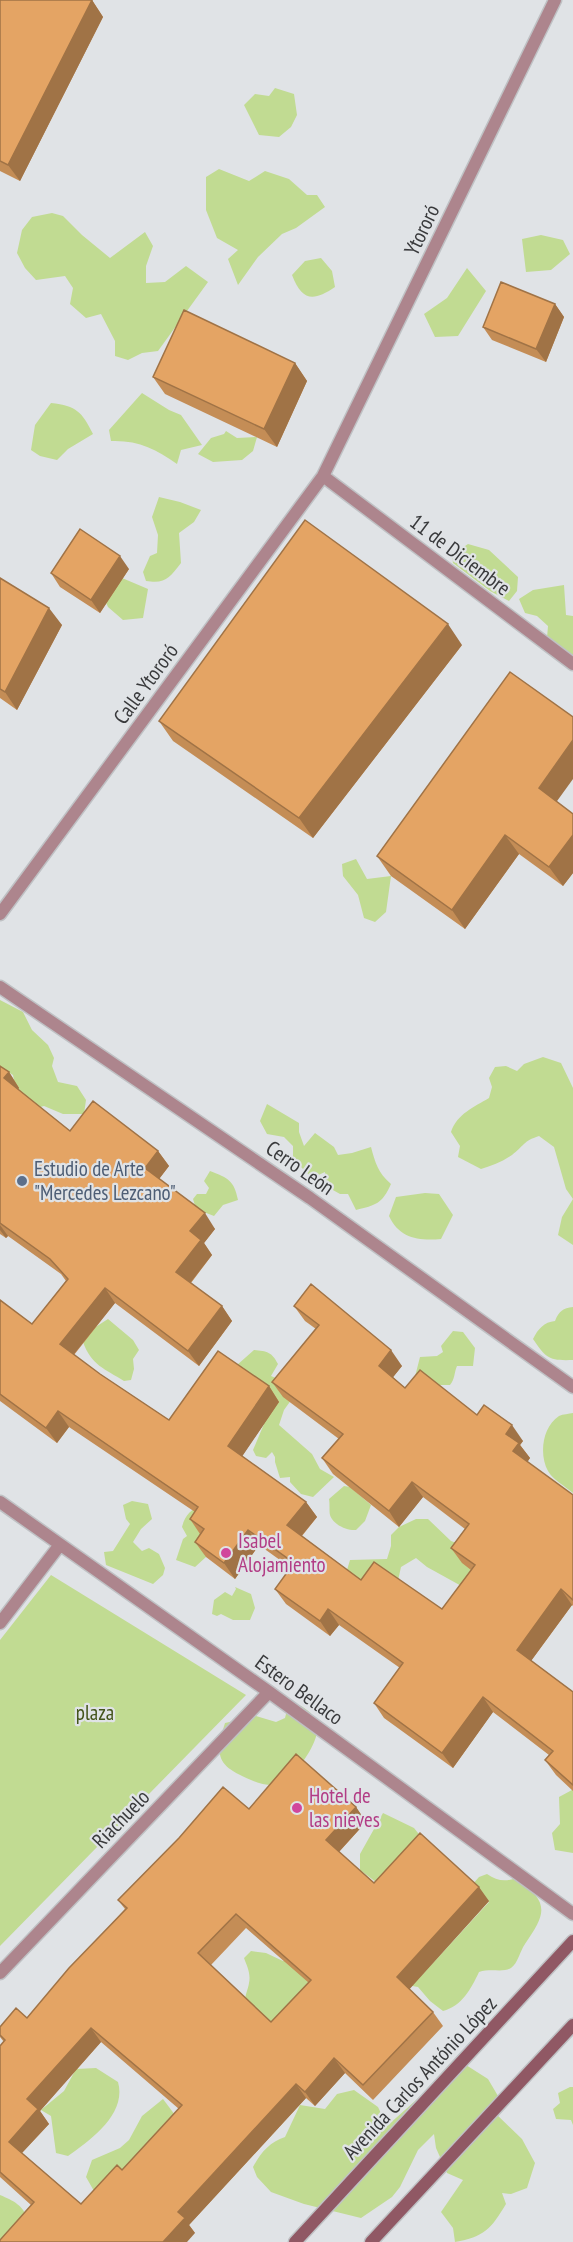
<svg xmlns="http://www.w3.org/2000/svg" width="573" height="2242" font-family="'PT Sans Narrow',sans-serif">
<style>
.green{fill:#c1db92}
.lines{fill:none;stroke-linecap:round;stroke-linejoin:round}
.street-casing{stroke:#bfc1c4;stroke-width:15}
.secondary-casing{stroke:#bfc1c4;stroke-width:15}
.street{stroke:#ad858d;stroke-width:12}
.secondary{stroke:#905864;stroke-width:12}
.wall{fill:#c48d56;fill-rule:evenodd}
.shaded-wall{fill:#a07346}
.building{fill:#e4a464;stroke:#a07346;stroke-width:1.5;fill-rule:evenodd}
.service-dot{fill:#5c6f8a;stroke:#e0e3e6;stroke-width:2}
.hotel-dot{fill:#d1479c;stroke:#e0e3e6;stroke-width:2}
.labels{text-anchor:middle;stroke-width:4.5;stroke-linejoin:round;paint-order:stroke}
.street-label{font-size:21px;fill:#393a3c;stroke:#e0e3e6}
.service-label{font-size:21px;fill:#4e5e75;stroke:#e0e3e6;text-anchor:start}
.hotel-label{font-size:21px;fill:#b23c85;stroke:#e0e3e6;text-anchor:start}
.park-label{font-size:21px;fill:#43541a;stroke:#e0e3e6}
</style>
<rect width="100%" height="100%" fill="#e0e3e6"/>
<!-- green -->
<path class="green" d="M275 88 294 94 297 115 291 127 279 137 259 135 244 105 255 94 269 96Z
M219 169 249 181 265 171 289 179 307 195H317L325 207 296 228 282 234 258 257 238 285 228 259 238 250 217 238 206 210V177Z
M52 213 63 216 82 235 110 258 145 232 153 246 146 266V283L165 282 186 266 208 282 158 351 142 353 128 360 115 356V341L101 314 86 318 70 304 73 288 65 276 36 280 25 268 17 253 22 230 32 217Z
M541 235 563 240 570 254 551 270 526 272 522 239Z
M321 258 332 271 335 287C313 302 302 301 292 275L305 261Z
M467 268 486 291 458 336 435 337 424 314 447 298Z
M142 393 169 410 181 415 202 445 181 450 177 464C156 449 138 440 111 441L109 430Z
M51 403C77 406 82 412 93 434L68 449 57 460 40 456 31 450 35 425Z
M226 431 237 438 257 437 253 451 242 460 213 462 198 454 211 438 224 434Z
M159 497 180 502 201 510 194 522 179 533 181 563C169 578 166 584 146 581L143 572 150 556 157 553 158 535 152 517Z
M468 544 489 550 518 577 517 591 509 601 490 591 453 563 452 555Z
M115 575 148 589 143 618 123 620 108 607 104 598Z
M564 585 566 615 573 616V664L546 650 548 626 537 616 525 613 519 599 533 590Z
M356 859 367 879 391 876 386 912 375 922 364 918 358 895 343 876 342 864Z
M0 1000 23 1012 32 1030 48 1045 54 1058 52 1066 58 1082 77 1086 86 1100 84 1114H63L44 1106 0 1118 17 1095 13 1075 0 1067Z
M543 1057 561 1063 573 1088V1199L566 1189 554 1147 539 1136C523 1141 524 1146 512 1155 502 1162 492 1166 481 1169L458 1157 460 1146 451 1132C457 1114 474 1107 489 1098L492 1087 489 1078 495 1067 506 1066 517 1071 524 1064Z
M267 1104 299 1123V1132L304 1146 315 1133 334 1147 338 1155 352 1153 371 1147C375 1162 378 1173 391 1184 382 1204 376 1205 356 1210L348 1194H340L324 1185 325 1172 312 1178 293 1159V1146L284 1137 267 1134 260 1121Z
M210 1171C228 1178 234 1180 238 1200L223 1205 214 1216 196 1209 193 1199 197 1194H206L209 1188 204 1181Z
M425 1193 439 1194 453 1215 441 1239C418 1241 399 1238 389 1216L396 1197Z
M573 1199V1245L558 1235 562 1217Z
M573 1307V1360C549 1361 546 1358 533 1339 538 1329 544 1322 555 1321 559 1311 563 1308 573 1307Z
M108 1319 133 1340 139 1350 133 1359 134 1369 131 1380 124 1381C105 1369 91 1365 83 1342L94 1328Z
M453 1331 463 1332 475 1348 473 1366H457C454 1373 455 1379 450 1385H430L407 1408 420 1357 437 1356 443 1352 441 1346Z
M254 1350C267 1351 272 1352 278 1364L271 1376 278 1379 294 1396 284 1410 279 1425 312 1454 320 1469 334 1477 313 1497 301 1494 290 1482V1477L280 1478 275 1462V1457L272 1452 266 1458 256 1456 253 1450 264 1424 237 1365Z
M573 1413V1493C565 1486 553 1480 548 1471 539 1455 542 1427 559 1416 563 1414 569 1414 573 1413Z
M344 1486 350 1487 371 1505 365 1521 356 1530C348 1531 333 1525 330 1515 329 1511 330 1504 329 1499Z
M132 1501 148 1504 152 1519 141 1529 133 1542 142 1551 149 1548 159 1554 165 1568 163 1575 153 1584 106 1565 104 1552 113 1551 130 1524 126 1519 123 1505Z
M202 1506 206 1557 195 1567 176 1560 183 1539 187 1536 182 1527C185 1515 191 1509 202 1506Z
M416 1519H428L451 1541 489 1555 465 1588 427 1567 416 1558 401 1567 397 1585 363 1583 347 1570 350 1560 387 1559 391 1546V1535L399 1527Z
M51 1575 246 1695 0 1946V1640Z
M235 1587 251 1594 255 1608 250 1620H233L221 1614 217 1616 212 1614 214 1600 225 1592 232 1596 236 1589Z
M299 1705C308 1710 314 1714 317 1725 321 1741 294 1779 278 1784 271 1787 258 1783 251 1780 218 1766 214 1758 225 1723L256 1716 276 1722 285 1718 287 1710Z
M572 1790H573V1853L555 1850 552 1833 560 1824 559 1797Z
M383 1813 414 1828 422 1838 384 1888 360 1870V1854Z
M487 1874C497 1881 505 1882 517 1878 549 1903 547 1912 525 1944 520 1951 518 1963 511 1968 503 1973 491 1968 479 1972 471 1989 462 2006 443 2011L430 2001 418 1987 401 1984 422 1975 489 1902 472 1885 479 1877Z
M251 1951 266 1953 283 1961 326 1956 266 2061 245 2002C245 1994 248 1990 249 1983 251 1974 247 1966 244 1958Z
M466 2065 488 2079 498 2096 494 2112 522 2139 535 2163 527 2188 511 2194 502 2193 506 2204C491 2229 484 2237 455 2242L453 2228 441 2212 463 2180 447 2173 436 2148 434 2134 418 2150 400 2187 392 2197 361 2218 304 2204 271 2192 257 2177 253 2167C261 2152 270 2142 285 2137L300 2105 325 2109 337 2094 354 2090 378 2107 387 2126 452 2068Z
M96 2068 118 2082C127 2114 91 2140 68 2156L56 2153 51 2116 41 2110 64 2091 76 2069Z
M570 2087H573V2125L571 2120 556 2119 553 2109 560 2103 558 2093Z
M163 2099 175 2115 98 2198 86 2177 92 2160 120 2148 129 2140 142 2116Z
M0 2195C14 2201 23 2205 28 2220L0 2242Z"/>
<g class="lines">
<defs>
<path id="street" d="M323 476 573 664
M0 914 323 476 555 0
M0 987 310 1198 573 1387
M0 1502 269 1692 573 1914
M0 1623 59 1546
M0 1973 269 1692"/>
<path id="secondary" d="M295 2242 573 1941
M371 2242 573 2025"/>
</defs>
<!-- street casing -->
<use href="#street" class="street-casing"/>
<!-- secondary casing -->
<use href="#secondary" class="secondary-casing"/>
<!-- street -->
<use href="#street" class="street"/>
<!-- secondary -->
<use href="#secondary" class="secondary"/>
</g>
<!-- wall -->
<path class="wall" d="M0 0H92L103 17 20 181 0 171Z
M555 304 564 317 546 362 492 340 483 327Z
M295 363 307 381 277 447 165 394 153 377Z
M129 569 100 613 60 587 51 573Z
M0 578 62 625 17 710 0 698Z
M462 645 313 838 173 741 159 721Z
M557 802 573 814V873L563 886 519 854 465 929 391 876 377 856Z
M0 1066 9 1072 19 1088 18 1089 70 1131 158 1151 169 1166 159 1179 215 1229 204 1243 212 1255 191 1283 222 1306 232 1321 199 1366 115 1303 74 1355 100 1374 169 1420 269 1386 279 1402 242 1456 306 1502 317 1517 302 1536 361 1580 442 1609 471 1570 462 1563 451 1548 465 1529 423 1497 399 1527 333 1474 322 1458 339 1439 283 1397 272 1382 316 1329 305 1321 294 1306 402 1366 393 1377 405 1388 477 1415 523 1441 520 1445 530 1458 527 1462 573 1495V1606L572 1605 531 1661 573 1692V1791L556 1775 545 1760 549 1755 493 1712 453 1768 384 1718 374 1703 400 1668 339 1625 330 1636 286 1604 275 1589 291 1568 259 1545 235 1579 206 1557 195 1542 200 1534 190 1519 195 1512 69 1427 57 1443 0 1401V1300L32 1324 66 1281 61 1274 8 1236 6 1238 0 1234Z
M356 1807 366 1822 339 1852 374 1883 489 1901 409 1989 433 2012 443 2026 373 2100 345 2073 315 2106 306 2098 189 2225 195 2233 31 2205 0 2177V2046L4 2042 0 2037V2027L27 2018 125 1909 118 1900 249 1809ZM246 1928 309 1983 271 2022 211 1965ZM101 2042 179 2109 122 2170 81 2204 22 2153 49 2124 40 2111Z"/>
<!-- shaded-wall -->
<path class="shaded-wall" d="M92 0 103 17 20 181 8 165Z
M555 304 564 317 546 362 536 349Z
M295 363 307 381 277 447 264 429Z
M120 556 129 569 100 613 91 600Z
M49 608 62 625 17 710 5 692Z
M448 624 462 645 313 838 299 818Z
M573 740V779L552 808 539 788Z
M505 835 519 854 465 929 452 910Z
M573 835V873L563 886 549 867Z
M9 1072 19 1088 15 1093 4 1078Z
M158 1151 169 1166 156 1183 145 1168Z
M205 1213 215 1229 204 1243 212 1255 187 1287 176 1272 190 1231Z
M0 1225 8 1236 6 1238 0 1230Z
M105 1288 115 1303 70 1359 60 1344Z
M222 1306 232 1321 199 1366 188 1351Z
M391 1350 402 1366 390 1381 379 1366Z
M269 1386 279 1402 239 1461 228 1446Z
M58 1411 69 1427 57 1443 46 1428Z
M512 1425 523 1441 520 1445 530 1458 524 1467 513 1451 506 1434Z
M412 1482 423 1497 399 1527 389 1511Z
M306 1502 317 1517 298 1540 287 1525Z
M248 1530 259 1545 235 1579 224 1563Z
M561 1589 572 1605 528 1665 517 1650Z
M328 1609 339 1625 330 1636 320 1621Z
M483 1697 493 1712 453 1768 442 1753Z
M356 1807 366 1822 336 1855 326 1840Z
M479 1887 489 1901 407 1992 397 1977Z
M91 2028 101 2042 40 2111 49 2124 19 2156 9 2142 27 2099Z
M334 2058 345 2073 315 2106 305 2092Z
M296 2084 306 2098 189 2225 195 2233 187 2242H163L178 2212Z"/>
<!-- building -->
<path class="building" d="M0 0H92L8 165 0 161Z
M501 282 555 304 536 349 483 327Z
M184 310 295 363 264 429 153 377Z
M305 520 448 624 299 818 159 721Z
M80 529 120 556 91 600 51 573Z
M0 578 49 608 5 692 0 689Z
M510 672 573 717V740L539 788 573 814V835L549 867 505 835 452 910 377 856Z
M0 1066 9 1072 4 1078 70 1131 93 1101 158 1151 145 1168 205 1213 190 1231 201 1240 176 1272 222 1306 188 1351 105 1288 60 1344 100 1374 169 1420 218 1351 269 1386 228 1446 306 1502 287 1525 361 1580 374 1562 442 1609 475 1565 451 1548 469 1524 412 1482 389 1511 322 1458 343 1434 272 1382 319 1325 294 1306 311 1284 391 1350 379 1366 405 1388 420 1370 477 1415 484 1405 512 1425 506 1434 519 1443 513 1451 573 1495V1600L561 1589 517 1650 573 1692V1785L545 1760 553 1751 483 1697 442 1753 374 1703 403 1663 328 1609 320 1621 275 1589 294 1563 248 1530 224 1563 195 1542 204 1529 190 1519 198 1507 58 1411 46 1428 0 1394V1300L32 1324 68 1279 50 1259 0 1223Z
M296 1754 356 1807 326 1840 374 1883 420 1833 479 1887 397 1977 433 2012 363 2085 334 2058 305 2092 296 2084 178 2212 185 2218 163 2242H0V2240L34 2202 0 2172V2046L5 2040 0 2035V2027L16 2008 27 2018 69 1968 127 1908 118 1900 179 1838 223 1787 249 1809ZM236 1914 311 1980 271 2022 198 1953ZM91 2028 182 2105 122 2170 117 2165 81 2204 9 2142 38 2109 27 2099Z"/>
<!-- markers -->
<circle class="service-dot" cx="22" cy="1181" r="6"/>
<g class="hotel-dot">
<circle cx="226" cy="1553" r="6"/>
<circle cx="297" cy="1808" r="6"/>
</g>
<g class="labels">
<!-- street labels -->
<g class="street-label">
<text transform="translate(422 230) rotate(-64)" y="7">Ytororó</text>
<text transform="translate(460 555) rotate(37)" y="7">11 de Diciembre</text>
<text transform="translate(146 684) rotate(-54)" y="7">Calle Ytororó</text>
<text transform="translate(300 1168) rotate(35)" y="7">Cerro León</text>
<text transform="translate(299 1690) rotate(36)" y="7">Estero Bellaco</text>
<text transform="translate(121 1819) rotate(-46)" y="7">Riachuelo</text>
<text transform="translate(420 2078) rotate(-47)" y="7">Avenida Carlos António López</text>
</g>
<!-- service labels -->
<g class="service-label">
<text x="34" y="1176">Estudio de Arte<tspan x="34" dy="24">"Mercedes Lezcano"</tspan></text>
</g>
<!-- hotel labels -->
<g class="hotel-label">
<text x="238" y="1548">Isabel<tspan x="238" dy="24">Alojamiento</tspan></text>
<text x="309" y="1803">Hotel de<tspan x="309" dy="24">las nieves</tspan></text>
</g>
<!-- park labels -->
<g class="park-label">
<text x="95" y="1720">plaza</text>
</g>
</g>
</svg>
